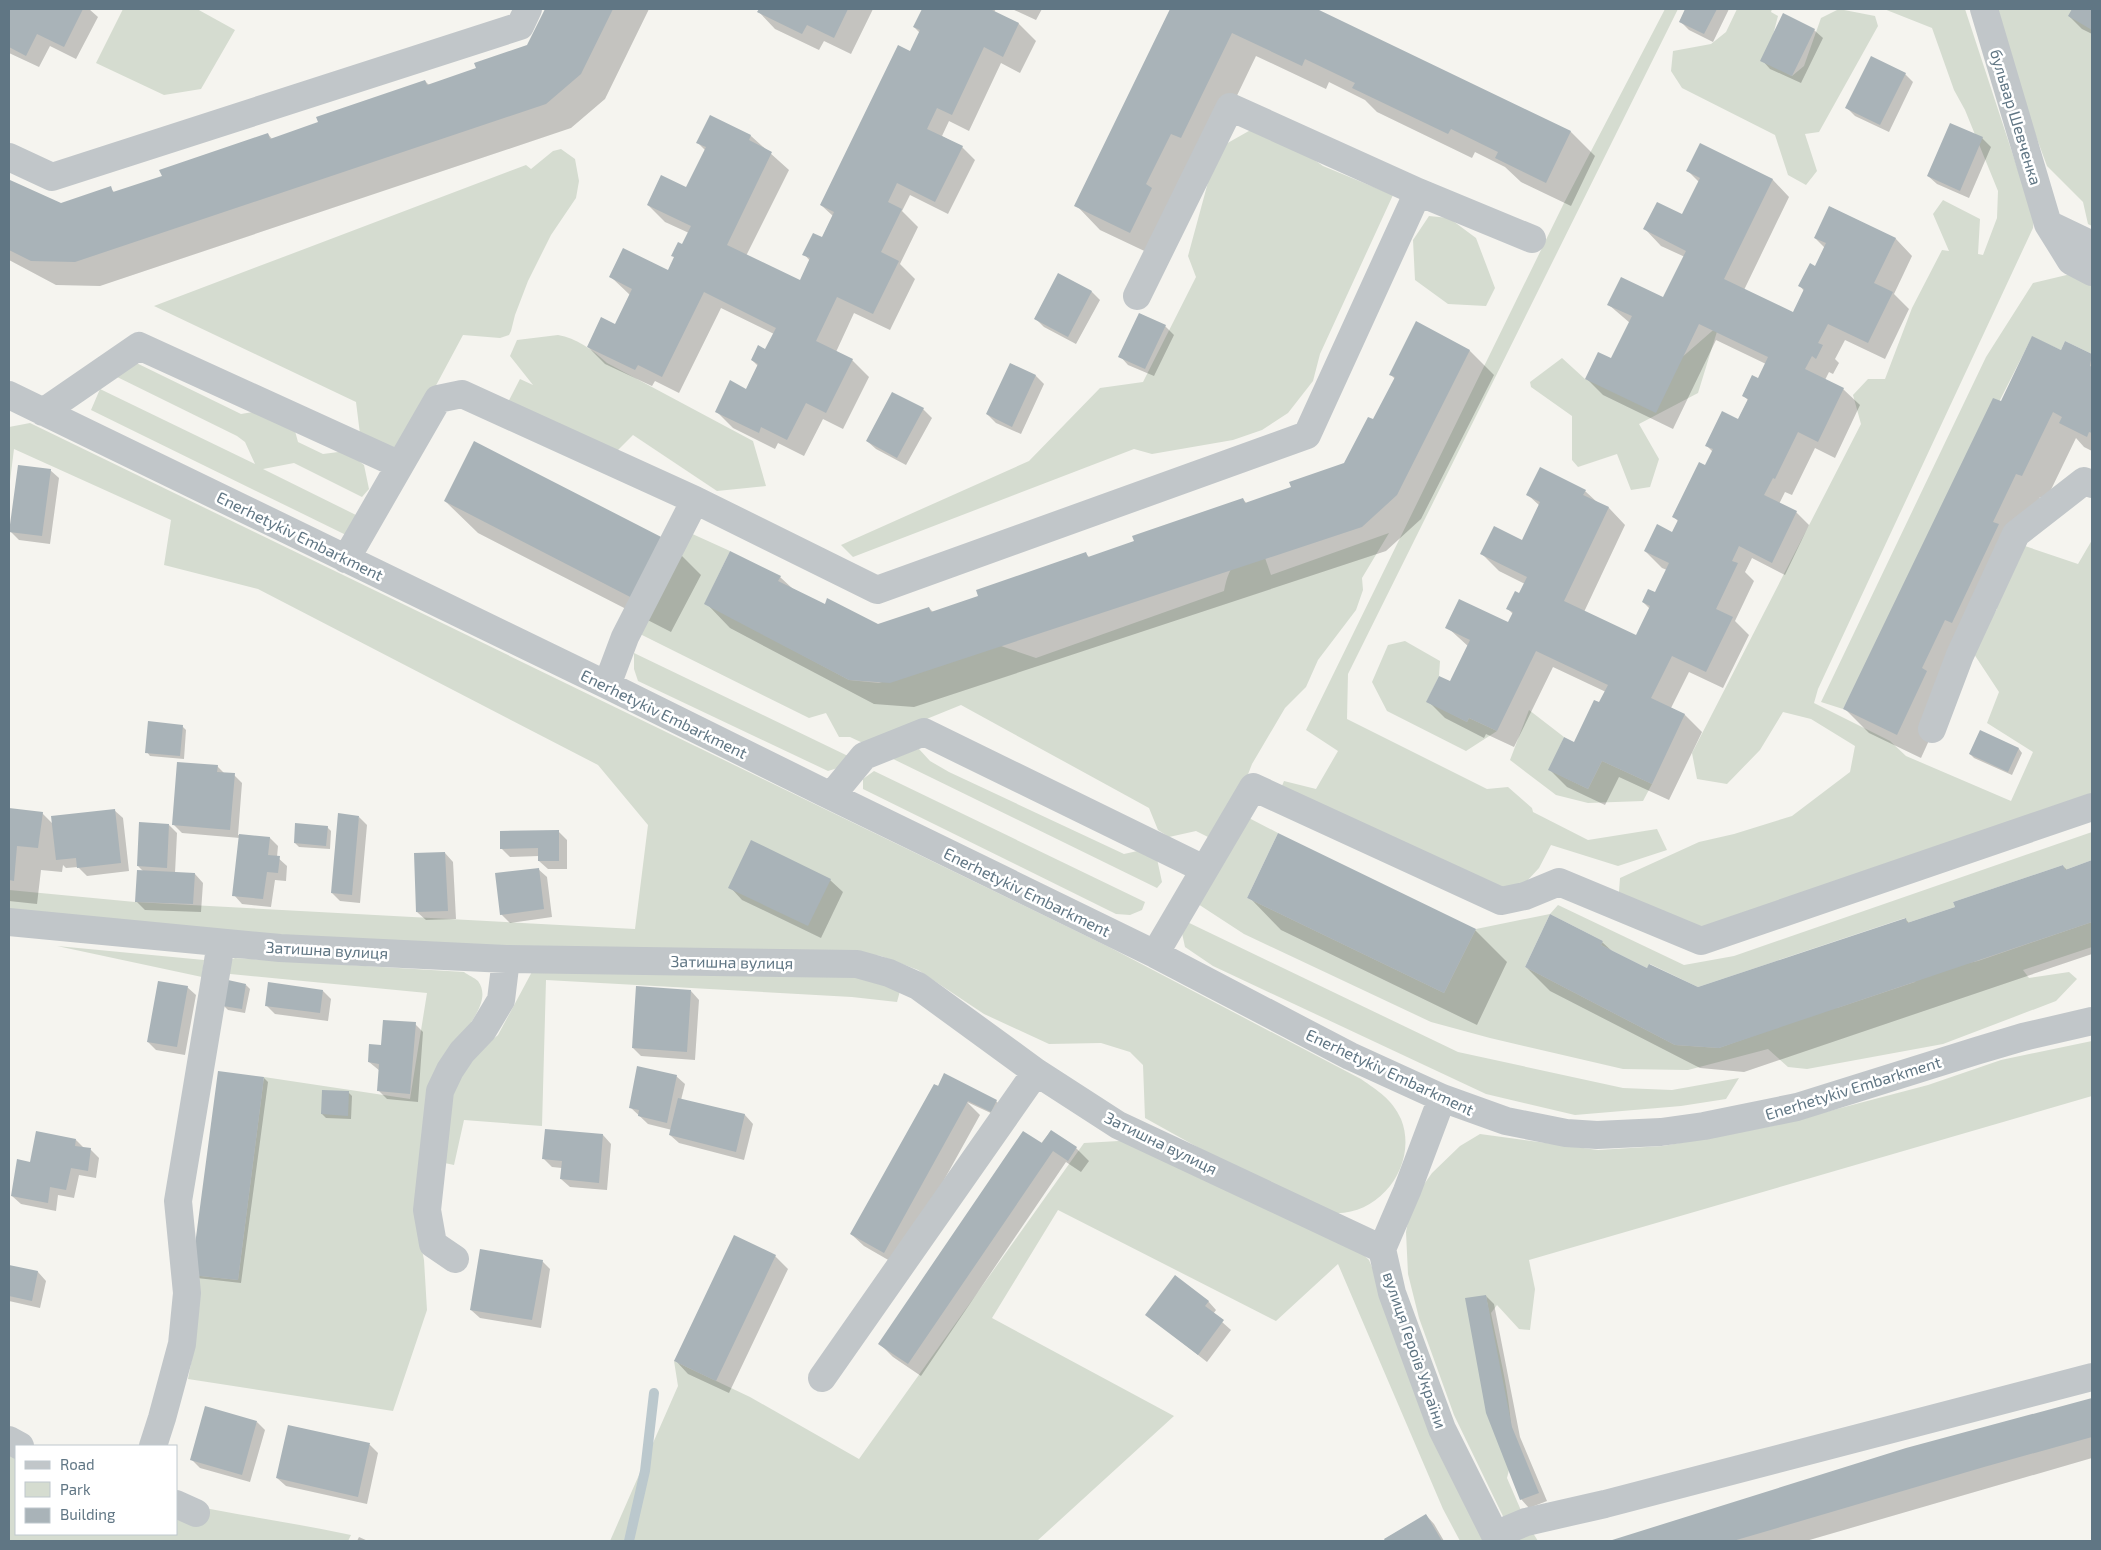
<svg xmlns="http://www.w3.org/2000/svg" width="2101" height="1550" font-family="'Exo 2',sans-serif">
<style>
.green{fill:#d5dcd0}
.shadow{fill:#0003}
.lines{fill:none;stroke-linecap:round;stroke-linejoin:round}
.stream{stroke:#bbc8cd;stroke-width:10}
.building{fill:#a9b3b8}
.minor{stroke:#c1c6c9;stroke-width:28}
.labels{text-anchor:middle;stroke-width:5;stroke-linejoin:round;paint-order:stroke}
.street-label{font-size:16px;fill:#607684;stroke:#fff}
</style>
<rect width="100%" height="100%" fill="#f5f4ef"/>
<!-- green -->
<path class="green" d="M123 9H197L235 30 201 89 164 95 96 63Z
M1665 9H1678L1348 674 1347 719 1487 789 1508 787 1532 808 1533 812 1588 840 1657 829 1667 850 1618 866 1551 845 1539 868 1515 894 1279 793 1284 781 1316 789 1338 751 1306 730 1564 203Z
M1737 9H1772L1771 12 1778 16 1766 62 1792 76 1804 66 1821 18 1839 9 1875 16 1878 26 1819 132 1805 134 1817 171 1806 185 1788 175 1775 135 1682 88 1671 71 1673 51 1711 44 1726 32Z
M1884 9H1965L2034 219 2033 228 1818 689 1814 703 1890 741 1906 756 2011 801 2033 752 1987 723 1999 692 1970 648 1997 609 1992 594 2019 544 2078 564 2092 540V797L1696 936 1618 905 1620 878 1699 842 1734 834 1792 816 1850 772 1855 746 1811 719 1783 712 1760 750 1727 784 1697 779 1692 753 1861 424 1853 395 1868 379H1885L1912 308 1942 250 1949 251 1933 214 1943 200 1980 219 1978 254 1983 255 1997 218 1998 191 1965 110 1954 90 1932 28Z
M1989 9H2092V226L2088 224 2083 202 2047 166Z
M1263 123 1323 166 1393 195 1320 354 1313 381 1288 413 1262 430 1233 440 1152 454 1134 449 853 557 841 545 1029 461 1100 388 1143 382 1196 277 1188 256 1217 149Z
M561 149 575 159 579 181 576 198 551 235 528 281 515 315 511 331 509 335 500 338 463 335 403 447 385 448 360 434 356 402 154 306 526 165 531 169 553 151Z
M1429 216 1449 218 1476 238 1495 288 1486 306 1448 304 1415 280 1413 240Z
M2075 273 2092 281V354L2065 341 2061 350 2032 337 1843 709 1821 702 1986 357 2033 283Z
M1719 325 1698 393 1639 424 1659 459 1650 487 1631 490 1617 454 1578 467 1572 460V416L1531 387 1530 382 1562 358 1585 379 1648 387Z
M558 335C576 338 593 350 607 363L753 441 766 486 717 491 633 435 609 459 506 406 520 379 533 385 510 356 517 340Z
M120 355 241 414 270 409 295 431 298 442 323 454 346 451 364 465 369 489 362 497 294 463 263 469 356 515 346 535 91 410 100 389 255 464 245 442 237 436 107 372Z
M30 423 1109 947 1361 1079C1378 1091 1392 1099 1401 1119 1419 1164 1380 1217 1332 1213L1208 1153 1145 1118 1143 1065 1130 1052 1101 1043 1049 1044 984 1014 918 970 881 956 843 951 573 958 9 914V890L135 902 635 929 648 825 598 765 258 589 164 565 171 520 14 449 9 489V427Z
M688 532 730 551 705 603 849 680 879 683 998 645 1036 658 1224 591C1230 563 1235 559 1264 555L1271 575 1389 533 1362 578 1363 590 1356 610 1318 660 1306 687 1285 708 1252 764 1245 782 1208 837 1196 831 1169 837 1158 830 1149 808 961 705 865 744 850 737H839L826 713 809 718 640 634Z
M1405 641 1440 661 1439 676 1427 701 1467 722 1469 718 1497 731 1466 751 1387 711 1372 682 1388 645Z
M634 653 848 756 844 766 828 771 638 681 634 669Z
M1529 710 1564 737 1549 770 1588 789 1602 761 1652 784 1643 801 1588 803 1556 795 1510 760Z
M919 749 930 761 949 772 1124 854 1142 850 1156 854 1162 882 1157 888 885 755Z
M874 771 1145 902 1142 910 1130 915 1116 914 863 789V779Z
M1247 817 1278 833 1247 898 1444 993 1476 929 1550 914 1558 905 1684 965 1734 956 2092 832V860L2065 870 2063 865 1953 902 1955 907 1907 923 1905 918 1698 987 1650 964 1647 968 1601 945 1603 941 1550 914 1525 967 1675 1045 1719 1048 1834 1007 1837 1008 1915 982 1918 974 1978 961 2092 922V947L2023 970 2029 978 2069 972 2077 979 2056 1001 1943 1044 1807 1069 1788 1067 1768 1049 1688 1070 1623 1069 1490 1038 1431 1022 1244 934 1198 904Z
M1181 919 1458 1052 1623 1088 1672 1090 1739 1078 1726 1099 1681 1106 1575 1115 1486 1094 1213 966 1185 947 1180 924Z
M57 946 204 960 202 977Z
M235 958 464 972C468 975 475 978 478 981 489 996 477 1013 469 1026L417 1224 424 1260 427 1310 393 1411 188 1379C195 1343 202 1311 191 1275L238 1280 264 1077 410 1099 427 993 220 973 228 961Z
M534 968 867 977 900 991 897 1002 852 997 546 980 542 1126 464 1120 454 1165 440 1162 452 1085 460 1067 498 1035Z
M2092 1041V1096L1529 1260 1535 1289 1530 1330 1519 1329 1497 1305 1491 1313C1500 1360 1521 1432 1507 1478L1526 1522 1538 1541H1515L1454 1415 1419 1318 1408 1274 1406 1232 1412 1201 1432 1173 1460 1146 1480 1134 1598 1150 1663 1146 1772 1126 1928 1085 2001 1060Z
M1136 1140 1360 1251 1369 1260 1488 1541H1460L1443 1509 1338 1264 1276 1321 1058 1210 992 1318 1174 1416 1037 1541H610L678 1386 674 1361 750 1397 859 1459 1084 1143Z
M9 1447 16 1450V1534H176V1513L186 1504C241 1516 296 1523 351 1535L348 1541H9Z"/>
<!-- shadow -->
<path class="shadow" d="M9 9H89L98 17 76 59 50 46 39 67 9 53Z
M546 9H649L605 99 571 128 100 286 56 285 9 260V184L10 181 61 205 110 188 115 193 163 177 268 134 272 139 320 123 425 81 430 86 478 69 528 46Z
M760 9H873L851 54 824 41 819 50 775 29 759 12Z
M923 9 932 12 933 9H996L994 12 1019 24 1036 41 1020 73 1001 63 969 131 949 121 942 136 962 147 975 160 948 214 910 195 902 211 918 227 900 264 915 279 890 330 854 313 836 352 852 360 869 377 843 429 823 419 804 456 778 443 775 449 733 428 716 411 746 390 758 366 752 360 766 351 774 334 721 308 679 393 655 381 652 386 605 364 588 347 616 325 630 295 611 277 668 271 689 233 665 222 648 205 687 189 705 150 698 143 711 117 751 136 789 170 746 256 800 282 810 261 804 254 822 238 833 216 821 205 911 52 920 33 914 27Z
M1012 9H1042L1036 20Z
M1171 9H1314L1571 132 1595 156 1571 206 1521 182 1505 167 1475 152 1472 158 1377 112 1365 100 1329 82 1326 89 1256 56 1205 162 1155 256 1100 230 1076 205Z
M1686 9H1729L1713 42 1689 30 1680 21Z
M2073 9H2092V34L2082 29 2069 16Z
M1814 30 1823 38 1801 83 1770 69 1762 60Z
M1905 74 1913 82 1889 132 1855 116 1847 108Z
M1982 138 1991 147 1969 198 1937 184 1928 176Z
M1700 145 1773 180 1789 197 1744 290 1793 314 1804 291 1800 286 1816 268 1825 248 1815 238 1830 207 1896 239 1912 256 1894 294 1909 309 1885 359 1845 340 1835 359 1839 363 1833 374 1829 372 1825 380 1843 389 1860 405 1835 458 1815 448 1792 495 1785 492 1779 504 1796 512 1809 525 1785 575 1752 558 1745 572 1754 581 1735 621 1749 635 1723 688 1689 672 1671 708 1685 715 1702 732 1669 800 1619 777 1605 805 1567 787 1550 770 1575 744 1606 692 1553 667 1514 747 1486 734 1484 738 1445 718 1428 701 1451 683 1469 647 1447 627 1509 624 1513 614 1508 609 1520 595 1525 584 1499 571 1482 554 1523 541 1540 506 1528 495 1585 491 1598 503 1609 508 1625 525 1584 612 1637 637 1650 609 1643 602 1656 594 1667 570 1662 568 1645 551 1673 533 1679 522 1673 516 1706 467 1713 452 1707 446 1738 420 1748 400 1743 395 1759 379 1766 364 1716 340 1673 429 1603 395 1586 378 1612 360 1630 323 1609 305 1664 299 1685 257 1661 246 1645 229 1682 216 1699 182 1688 171Z
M1059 275 1092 292 1100 300 1076 344 1044 327 1035 318Z
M1140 314 1165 326 1174 335 1154 376 1128 365 1120 356Z
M1417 323 1470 351 1494 375 1421 519 1386 551 914 707 874 704 730 628 706 603 780 577 793 589 825 606 878 625 929 608 933 612 980 597 1086 554 1090 558 1136 542 1243 499 1247 504 1292 488 1345 464 1374 421 1395 379 1391 375Z
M2066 343 2092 355V451L2084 447 2076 438 2046 500 2040 497 1921 758 1869 733 1845 709 2001 403 2061 352Z
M1011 364 1036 376 1044 384 1021 434 996 423 987 414Z
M923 409 932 418 906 465 876 449 867 441Z
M50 470 59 478 50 544 19 540 11 532Z
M445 501 668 542 701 575 671 632 478 533Z
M182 726 186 730 184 759 150 756 147 752Z
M1980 732 2019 749 2022 753 2012 775 1974 758 1970 754Z
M217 766 225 774 234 775 242 783 238 835 270 838 278 846 277 857 287 866 286 881 275 880 271 907 242 904 234 895 240 838 182 833 174 825Z
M9 809 42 813 53 824 114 810 123 818 129 871 87 876 78 867 66 868 63 865 62 872 41 870 37 904 9 901Z
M359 817 367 825 360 903 340 901 332 893Z
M169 825 177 833 175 873 195 874 203 883 201 912 145 910 136 901 143 871 138 866Z
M327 827 331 831 330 849 299 847 295 843Z
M558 831 567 840V869H548L539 861V856L510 857 501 848Z
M445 853 453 862 456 919 426 920 417 912Z
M2092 862V954L1744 1072 1700 1068 1550 991 1526 967 1602 942 1613 952 1648 970 1698 989 1905 919 1909 923 1956 908 2063 866 2067 870Z
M538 869 547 877 552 917 510 923 501 914Z
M830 880 843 892 821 938 742 900 730 887Z
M1249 897 1475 930 1507 962 1477 1025 1281 930Z
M246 985 250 989 245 1013 228 1010 224 1006Z
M187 987 196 995 185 1055 156 1050 148 1042Z
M323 991 331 999 328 1021 275 1014 266 1005Z
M691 991 699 1000 695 1060 641 1056 633 1048Z
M415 1024 423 1032 418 1102 387 1099 379 1091 380 1071 369 1062 382 1046Z
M676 1076 685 1084 681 1100 745 1115 753 1124 744 1160 679 1143 670 1135 672 1130 648 1124 630 1107Z
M264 1078 268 1082 241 1283 197 1278Z
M935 1085 996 1101 1000 1105 995 1115 967 1102 980 1115 897 1265 864 1246 851 1234Z
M348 1092 352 1096 351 1119 326 1118 322 1114Z
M1051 1131 1076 1148 1089 1161 1081 1172 1066 1162 921 1376 893 1357 880 1344Z
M603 1135 611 1144 607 1190 570 1187 561 1179 562 1168 552 1167 543 1158Z
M76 1140 84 1148 91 1150 99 1158 96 1178 79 1175 74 1198 58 1195 56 1211 21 1204 12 1196 31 1163Z
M775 1256 788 1269 729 1393 688 1374 676 1361Z
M542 1261 550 1269 541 1328 480 1318 471 1310Z
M9 1266 38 1272 46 1281 40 1308 9 1301Z
M1486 1296 1494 1304 1520 1437 1547 1501 1529 1508 1521 1499Z
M1208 1301 1216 1310 1213 1314 1231 1330 1207 1362 1147 1315Z
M2092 1399V1458L1806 1541H1612L1907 1449Z
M257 1422 265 1430 250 1482 200 1468 192 1460Z
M289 1426 370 1445 378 1453 367 1504 286 1486 277 1478Z
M1426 1515 1434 1524 1444 1541H1387L1385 1539Z
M359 1537 368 1541H357Z"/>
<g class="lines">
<!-- stream -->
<path class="stream" d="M629 1541 645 1471 654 1393"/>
</g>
<!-- building -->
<path class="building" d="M9 9H83L64 47 37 34 26 56 9 47Z
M545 9H613L581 74 546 104 75 262 31 261 9 250 10 180 61 203 111 186 113 192 162 176 159 170 268 133 270 139 318 122 316 117 425 80 427 85 476 68 474 63 527 45Z
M759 9H848L834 38 807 25 802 34 757 12Z
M922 9 931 10 932 9H990L1019 23 1003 57 984 47 952 115 937 108 927 129 963 146 935 202 897 183 888 202 902 209 881 252 899 261 873 314 837 297 816 341 853 359 826 413 806 403 787 440 761 427 759 433 715 412 730 380 746 389 758 364 751 360 758 345 765 349 776 328 704 292 662 377 638 365 635 370 587 347 601 317 615 324 632 289 609 277 623 248 668 270 674 257 671 256 678 242 682 244 691 226 647 205 661 175 686 187 706 147 696 143 710 115 751 135 749 140 772 152 727 245 800 280 810 258 802 255 813 233 822 237 834 212 820 205 898 45 910 51 920 30 913 27Z
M1170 9H1317L1571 131 1546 183 1495 158 1498 152 1451 129 1448 134 1352 88 1355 83 1305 59 1302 66 1232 33 1181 138 1171 134 1146 184 1152 188 1130 233 1074 206Z
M1685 9H1717L1704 34 1679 22Z
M2072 9H2092V30L2068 16Z
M1783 13 1815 29 1792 76 1760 61Z
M1871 56 1906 73 1880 125 1845 108Z
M1950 123 1983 137 1960 191 1927 176Z
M1700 143 1773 179 1724 279 1793 312 1804 289 1798 286 1810 263 1815 266 1826 243 1814 238 1829 206 1896 238 1874 283 1893 292 1868 343 1828 324 1818 343 1823 345 1816 359 1812 356 1805 369 1844 388 1818 442 1798 432 1775 479 1773 478 1764 495 1797 511 1772 563 1739 546 1732 561 1738 563 1716 609 1733 617 1706 672 1672 656 1651 698 1685 714 1652 784 1602 761 1588 789 1548 770 1564 737 1574 742 1594 700 1599 702 1608 685 1536 651 1497 731 1469 718 1467 722 1426 702 1439 676 1450 681 1470 640 1445 628 1459 599 1508 622 1513 612 1506 609 1515 591 1519 593 1527 577 1480 554 1494 526 1522 540 1540 502 1526 495 1540 467 1586 490 1583 495 1609 507 1564 601 1636 635 1650 606 1642 602 1648 589 1655 592 1669 563 1644 551 1657 524 1672 532 1678 520 1672 517 1699 462 1705 465 1713 449 1705 446 1722 411 1738 419 1748 399 1742 396 1752 375 1758 378 1768 357 1699 324 1656 413 1585 379 1598 352 1611 358 1632 316 1607 305 1621 277 1663 297 1686 251 1643 229 1657 202 1682 214 1700 178 1686 171Z
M1058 273 1092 291 1068 337 1034 319Z
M1139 313 1166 325 1145 369 1118 357Z
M1416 321 1470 350 1397 495 1362 527 890 683 849 680 704 604 730 551 781 576 778 581 825 604 827 598 878 624 929 607 931 612 978 596 976 590 1086 552 1088 557 1134 541 1132 536 1243 498 1245 503 1291 487 1289 482 1344 463 1368 417 1373 419 1395 377 1389 375Z
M2032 336 2061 350 2065 341 2092 354 2090 366 2092 367V433L2089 432 2087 437 2059 423 2062 417 2053 412 2022 476 2016 474 1993 522 1999 524 1952 623 1945 620 1922 668 1927 671 1897 735 1843 709 1993 398 2001 401Z
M1010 363 1036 375 1012 427 986 414Z
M892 392 924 408 897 458 866 441Z
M474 441 669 541 638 601 444 501Z
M18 465 51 469 42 536 9 532Z
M148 721 183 725 180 756 145 753Z
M1980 730 2019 748 2008 772 1969 754Z
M177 762 218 765 217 772 235 773 230 830 172 825Z
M9 808 43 812 38 848 17 846 14 881 9 880Z
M115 809 121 863 77 868 76 858 56 860 51 816Z
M338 813 359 816 352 895 331 893Z
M139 822 169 824 167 868 137 866Z
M295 823 328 826 326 846 294 843Z
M559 830V861H538V848L500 849V831Z
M1278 833 1476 929 1444 993 1247 898Z
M239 834 270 837 268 855 280 856 278 873 267 872 263 899 232 896Z
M751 840 831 879 808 926 728 888Z
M445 852 448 911 416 912 414 853Z
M2092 860V922L1719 1048 1675 1045 1525 967 1550 914 1603 941 1601 945 1647 968 1649 964 1698 987 1906 918 1907 923 1955 907 1953 902 2063 865 2065 870Z
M539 868 544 909 500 915 495 873Z
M137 870 195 873 193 904 135 902Z
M228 980 246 984 242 1009 223 1006Z
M158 981 188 986 177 1047 147 1042Z
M268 982 323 990 320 1013 265 1006Z
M636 986 691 990 687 1052 632 1048Z
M383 1020 416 1022 410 1094 377 1091 379 1064 368 1062 369 1044 381 1045Z
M637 1066 677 1075 667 1123 638 1116 639 1110 629 1108Z
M218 1071 264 1077 238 1280 191 1275Z
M944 1073 997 1100 991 1112 968 1101 884 1253 850 1234 934 1084 938 1086Z
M322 1090 349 1091 348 1116 321 1114Z
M678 1098 745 1114 736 1152 669 1135Z
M545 1129 603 1134 599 1183 560 1179 562 1161 542 1159Z
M1051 1130 1077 1147 1068 1161 1053 1151 908 1364 878 1344 1023 1131 1042 1143Z
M36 1131 76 1139 75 1146 91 1148 88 1171 71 1168 66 1190 50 1187 48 1203 11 1196 17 1159 30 1162Z
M734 1235 776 1255 716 1381 674 1361Z
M480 1249 543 1260 532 1320 470 1310Z
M9 1265 38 1271 32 1301 9 1296Z
M1175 1275 1209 1301 1205 1306 1224 1320 1198 1355 1145 1315Z
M1486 1295 1512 1427 1539 1493 1520 1500 1486 1413 1465 1298Z
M2092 1398V1437L1984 1467 1733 1541H1609L1906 1448Z
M205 1406 257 1421 242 1475 190 1460Z
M288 1425 370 1443 358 1497 276 1478Z
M1426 1514 1442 1541H1385L1384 1539Z"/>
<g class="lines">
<!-- minor -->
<path class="minor" d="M1984 9 2048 224 2092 245
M9 157 52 177 520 26 528 9
M2048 224 2071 261 2092 272
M1137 296 1230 107 1418 192
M9 395 607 685 831 796 1155 954 1350 1056 1442 1098 1506 1121 1566 1133 1597 1135 1661 1132 1704 1126 1797 1107 1976 1051 2023 1037 2092 1021
M43 412 139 346 400 465
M346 559 438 399 462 394 695 500
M607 685 625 637 695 500 877 590 1307 435 1418 192 1532 239
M1932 729 1960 655 2016 534 2084 481 2092 484
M831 796 864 756 924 732 1204 869
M9 922 280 948 506 959 857 964 889 973 918 986 1036 1072 1118 1125 1382 1249
M1155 954 1253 787 1501 901 1525 896 1559 882 1701 941 2092 807
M1442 1098 1407 1191 1382 1249 1392 1293 1442 1429 1498 1541
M455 1259 433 1244 427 1210 440 1091 450 1070 462 1052 483 1030 501 1000 506 959
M822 1378 1036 1072
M9 1440 20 1446
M153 1446 162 1418 182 1344 187 1293 178 1201 221 943
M176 1504 196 1513
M1495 1535 1526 1522 1605 1504 2092 1377"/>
</g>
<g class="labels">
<!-- street labels -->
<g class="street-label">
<text transform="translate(2016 117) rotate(73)" y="6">бульвар Шевченка</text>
<text transform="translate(300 536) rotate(26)" y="6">Enerhetykiv Embarkment</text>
<text transform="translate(664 714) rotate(26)" y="6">Enerhetykiv Embarkment</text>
<text transform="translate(1027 892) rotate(26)" y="6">Enerhetykiv Embarkment</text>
<text transform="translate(327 950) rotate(3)" y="6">Затишна вулиця</text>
<text transform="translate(732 962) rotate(1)" y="6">Затишна вулиця</text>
<text transform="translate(1390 1072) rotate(25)" y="6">Enerhetykiv Embarkment</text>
<text transform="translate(1853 1088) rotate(-17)" y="6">Enerhetykiv Embarkment</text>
<text transform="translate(1161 1143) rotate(26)" y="6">Затишна вулиця</text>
<text transform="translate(1415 1350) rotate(71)" y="6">вулиця Героїв України</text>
</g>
</g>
<!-- border -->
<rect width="2101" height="1550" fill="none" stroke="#607684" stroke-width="20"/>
<!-- legend -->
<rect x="15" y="1445" width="162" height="90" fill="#ffffff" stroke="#bfc8ce"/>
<rect x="25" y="1461" width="25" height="8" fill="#c1c6c9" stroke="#bfc8ce"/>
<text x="60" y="1470" font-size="15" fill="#607684">Road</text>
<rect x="25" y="1482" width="25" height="15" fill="#d5dcd0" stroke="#bfc8ce"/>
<text x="60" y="1495" font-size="15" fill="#607684">Park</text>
<rect x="25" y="1508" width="25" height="15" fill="#a9b3b8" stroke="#bfc8ce"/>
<text x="60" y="1520" font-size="15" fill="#607684">Building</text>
</svg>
